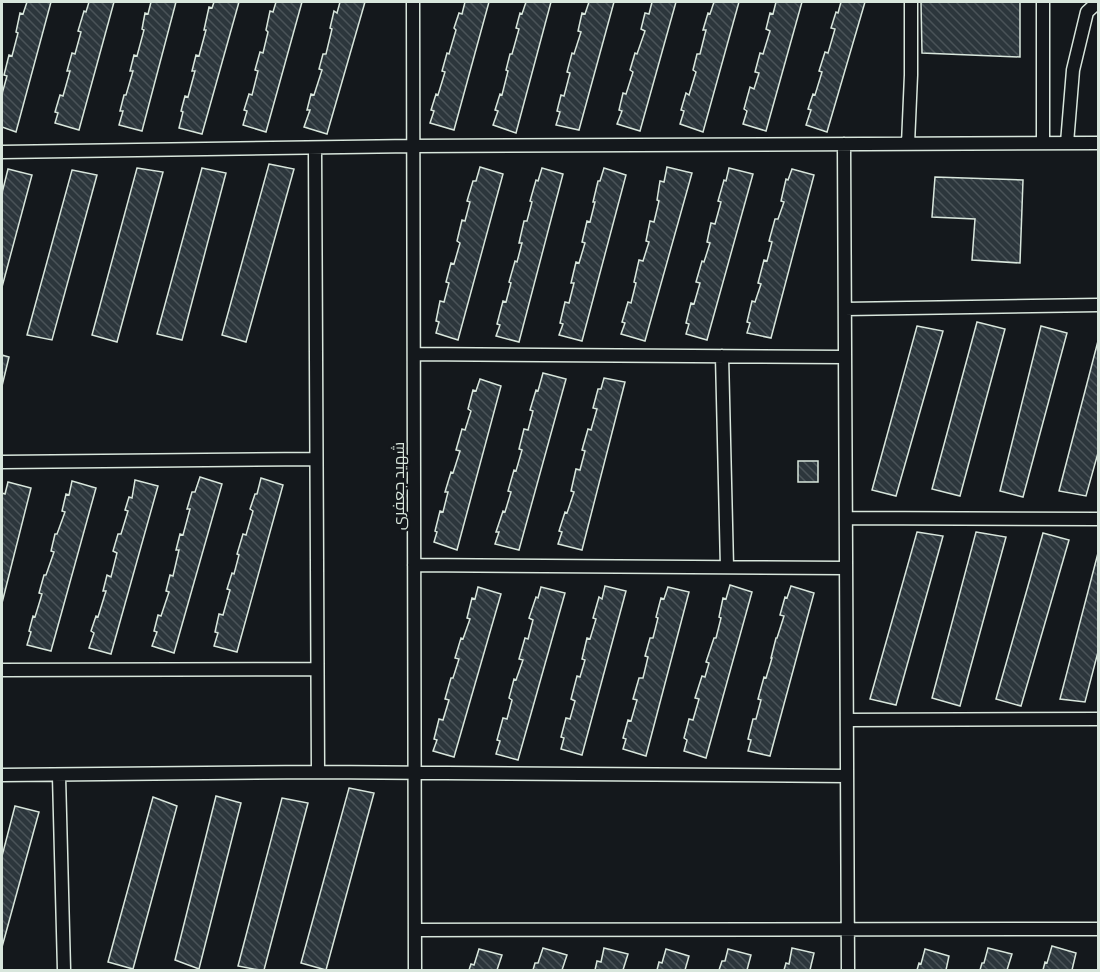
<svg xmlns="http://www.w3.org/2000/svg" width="1100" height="972" font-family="Commissioner,Cairo,sans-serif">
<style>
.building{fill:url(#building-back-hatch);stroke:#d8e6dc;stroke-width:1.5}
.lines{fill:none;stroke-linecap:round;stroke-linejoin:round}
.street-casing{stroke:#d8e6dc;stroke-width:15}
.street{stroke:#14181c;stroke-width:12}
.labels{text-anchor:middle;stroke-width:4.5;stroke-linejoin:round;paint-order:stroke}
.street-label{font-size:16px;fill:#d8e6dc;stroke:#14181c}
</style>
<defs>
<pattern id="building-back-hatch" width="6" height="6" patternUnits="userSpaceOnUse" patternTransform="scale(1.5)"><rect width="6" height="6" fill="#2c363c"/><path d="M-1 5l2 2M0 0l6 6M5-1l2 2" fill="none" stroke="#4a5358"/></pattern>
</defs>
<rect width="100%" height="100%" fill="#14181c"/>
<!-- building -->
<path class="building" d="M27 2H51L16 132 2 127V94L7 76 4 75 9 55 12 56 18 33 16 32 20 13 23 14Z
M89 2H114L79 130 55 123 58 113 55 112 60 95 63 96 70 71H67L72 53 75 54 81 32 78 31 84 11 86 12Z
M151 2H176L142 131 119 125 123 111H120L124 95H126L133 71H130L134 55 137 56 144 30 142 29 145 13 148 14Z
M214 2H239L202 134 179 128 183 112 181 111 185 96 188 97 195 71H192L196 55 199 56 206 30H204L209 7 212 8Z
M276 2H302L266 132 243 125 247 111 244 110 249 94 252 95 258 71 255 70 260 52 263 53 268 32 266 30 270 11 273 12Z
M340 2H365L327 134 304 127 310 110H307L311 94 314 95 322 70 319 69 323 54H326L332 29 330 28 334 11 337 13Z
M465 2H489L454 130 430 123 434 111 431 110 436 94 438 95 445 72 442 71 447 53 449 54 456 30 454 28 459 13 462 14Z
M526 2H551L516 133 493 125 498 111 495 110 500 94 502 95 508 71 506 70 510 54H512L519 29 516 28 520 13 522 14Z
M589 2H614L579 130 556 125 560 112 557 111 561 95 564 96 570 73 567 72 572 53 574 54 581 32 578 31 582 13 585 14Z
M652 2H676L640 131 617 124 622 111 619 110 623 93 626 94 633 72 630 70 635 53 637 54 645 31 641 29 645 13 649 14Z
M714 2H739L703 132 680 124 684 111 681 110 686 93 689 95 696 72 693 70 697 54H700L706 30H703L708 13 710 14Z
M776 2H802L766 131 743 124 747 111 744 109 750 87 754 89 759 73 755 72 760 53 763 54 770 31 766 29 770 13 773 14Z
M841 2H865L827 132 806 125 811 110 808 109 813 94 815 95 822 72 819 71 825 52 828 53 835 29 831 28 836 12 838 13Z
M921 2H1020V57L922 53Z
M269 164 294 169 246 342 222 335Z
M480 167 503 174 458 340 436 333 439 322 436 321 440 301 444 302 449 283 446 282 451 263 454 264 460 243 457 241 462 220 465 221 470 202 467 201 473 181H476Z
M667 167 692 173 645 341 621 334 625 323 622 322 628 302 631 303 636 283 634 282 639 260 643 261 649 242 646 241 650 221 654 222 659 201 657 200 660 181 664 182Z
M137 168 163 172 117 342 92 335Z
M202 168 226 173 182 340 157 334Z
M542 168 563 174 519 342 496 336 500 325 497 324 503 301 506 302 511 283 509 282 515 261 517 262 522 243H519L524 221H527L532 202 530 201 536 180 538 181Z
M604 168 626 175 582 341 559 335 563 324 560 323 565 302 569 303 574 283H571L576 262 579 263 585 243 582 242 587 221 590 222 595 202H593L598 181H600Z
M729 168 753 174 707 340 686 334 689 324 686 323 691 303 694 304 700 283 696 282 702 261 704 262 710 243 707 242 711 223 715 224 721 202 718 201 724 180 726 181Z
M8 169 32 175 2 287V193Z
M792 169 814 175 771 338 747 333 750 323 747 322 752 301 755 302 761 284 758 283 764 260 767 261 772 242 769 241 775 219H778L784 202 781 201 786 179 788 180Z
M72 170 97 175 52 340 27 335Z
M935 177 1023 180 1020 263 972 260 975 219 932 217Z
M977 322 1005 329 960 496 932 489Z
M917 326 943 331 896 496 872 490Z
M1041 326 1067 333 1023 497 1000 491Z
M1098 341V453L1086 496 1059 491Z
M2 355 9 357 2 386Z
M543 373 566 379 519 550 495 544 499 532H496L503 511 505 512 511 492 508 491 514 470 516 471 522 450 519 449 524 429 528 430 533 411 530 410 536 390 538 391Z
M604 378 625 382 582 550 558 544 562 532 559 531 565 512 567 513 574 492 571 491 576 469 580 470 585 451 582 450 588 429 591 430 597 409 593 408 598 389H601Z
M480 379 501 386 457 550 434 542 437 532 435 531 440 511 443 512 448 492H445L451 472 453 473 460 451 456 450 462 429 465 430 471 411 468 409 473 390 476 391Z
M798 461H818V482H798Z
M200 477 222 484 174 653 152 646 157 632 154 631 158 615 161 616 169 592 166 591 170 575 173 576 179 550H176L180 534 183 535 190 509H187L192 492H195Z
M261 478 283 485 237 652 214 646 218 633 215 632 219 614 223 615 230 590 227 589 232 573 234 574 239 555 237 554 243 534 246 535 253 511 250 509 255 494H257Z
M135 480 158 486 111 654 89 648 94 633 91 631 96 616 98 617 106 591H103L107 575 111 577 117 553 113 551 118 534H121L128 511 125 510 129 497 132 498Z
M72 481 96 488 51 651 27 645 31 632 29 631 33 616 35 617 42 594 39 593 44 575H46L54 552 51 551 55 534H57L65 512 62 511 66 494 69 495Z
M8 482 31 488 2 603V493L5 494Z
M917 532 943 536 896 705 870 699Z
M976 532 1006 537 960 706 932 698Z
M1043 533 1069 540 1021 706 996 699Z
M1098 553V652L1085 702 1060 699Z
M730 585 752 592 706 758 684 751 687 740 684 738 689 719 693 720 699 699 695 698 702 676 705 677 709 663 706 662 714 638H716L721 618 719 617 723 598 726 599Z
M605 586 626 591 582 755 561 749 564 738 561 737 566 718 570 719 575 701 571 699 577 676 580 677 585 660 582 659 587 638 590 639 596 619 593 618 599 597 602 599Z
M791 586 814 593 770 756 748 751 751 740 748 739 753 719H756L761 700 758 699 764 677 766 678 772 658H771L776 638H777L784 616 780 615 785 597 787 598Z
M478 587 501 594 454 757 433 751 437 740 434 739 439 719 443 720 449 700 445 699 451 678H453L459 659 455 658 461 638 463 639 470 619 467 618 472 598 475 599Z
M541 587 565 593 518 760 496 754 500 741 497 740 503 718 507 719 512 700 509 698 514 679 516 680 523 660 519 659 525 638 528 639 533 620 529 618 536 597 538 598Z
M668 587 689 592 646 756 623 749 626 739 623 738 628 720 631 721 637 700 633 699 639 678H643L648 657 645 656 650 638H653L658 618 656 617 661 598 664 599Z
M349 788 374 793 326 970 301 963Z
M216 796 241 803 199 969 175 960Z
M153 797 177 806 133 969 108 962Z
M282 798 308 803 264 970H259L238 966Z
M15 806 39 812 2 947V856Z
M1052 946 1076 953 1072 970H1043L1045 962 1047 963Z
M543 948 567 955 562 970H533L535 963H538Z
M604 948 628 954 623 970H595L597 961 601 962Z
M792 948 814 953 810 970H784L786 963 789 964Z
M988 948 1012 954 1007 970H980L982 963H984Z
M479 949 502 955 497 970H469L471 964 474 965Z
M666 949 689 956 685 970H657L659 962 662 963Z
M728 949 751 955 747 970H719L722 961H725Z
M925 949 949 956 946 970H917L919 963 921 964Z"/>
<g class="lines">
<defs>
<path id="street" d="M413 2 415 970
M1043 2V143
M1067 143 1073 70 1087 12 1098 2
M844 144 848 970
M908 144 911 75V2
M315 148 318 772 847 776
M2 152 413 146 1098 143
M845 309 1098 305
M414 354 845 357
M722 356 727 567
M2 462 316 459
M846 518 1098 519
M414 565 846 568
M2 670 317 669
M847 720 1098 719
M2 775 318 772
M59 776 64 970
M415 930 1098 929"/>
</defs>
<!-- street casing -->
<use href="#street" class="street-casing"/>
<!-- street -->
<use href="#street" class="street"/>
</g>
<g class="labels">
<!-- street labels -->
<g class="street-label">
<text transform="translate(398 486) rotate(-90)" y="6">شهید جعفری</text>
</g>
</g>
<!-- border -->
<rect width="1100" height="972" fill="none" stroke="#d8e6dc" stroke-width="6"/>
</svg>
